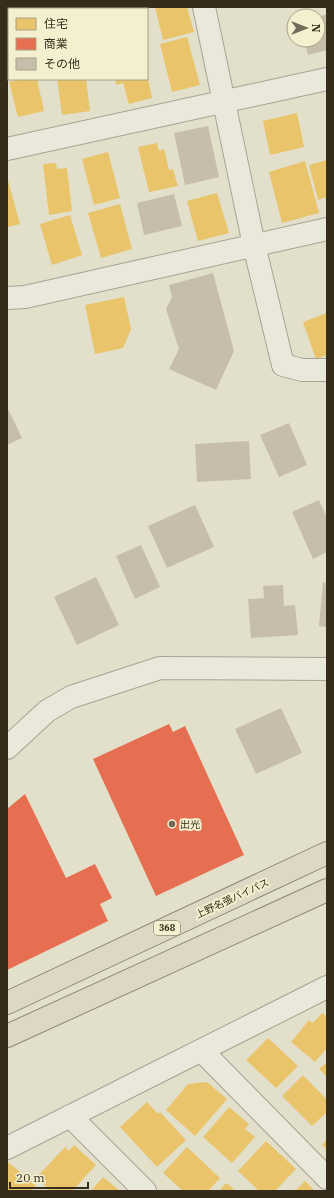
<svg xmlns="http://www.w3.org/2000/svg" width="334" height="1198" font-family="'IBM Plex Serif','Noto Sans JP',serif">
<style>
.homes{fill:#e9c46a}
.shops{fill:#e76f51}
.building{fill:#c6beab}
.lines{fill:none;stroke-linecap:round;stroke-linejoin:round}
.minor-casing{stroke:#a7a394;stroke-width:24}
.tertiary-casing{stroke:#a7a394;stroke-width:24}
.trunk-casing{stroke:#8c887a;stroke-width:24}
.minor{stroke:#eae8db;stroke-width:22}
.tertiary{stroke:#eae8db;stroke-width:22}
.trunk{stroke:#dcd8c4;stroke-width:22}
.poi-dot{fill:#726b59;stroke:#f4f0cf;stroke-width:1.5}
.labels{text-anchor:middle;stroke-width:4;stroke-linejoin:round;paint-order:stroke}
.shield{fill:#f4f0cf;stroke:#6e6752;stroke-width:1}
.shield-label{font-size:9px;font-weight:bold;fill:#352c1c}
.poi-label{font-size:10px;fill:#352c1c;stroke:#f4f0cf;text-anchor:start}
.street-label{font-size:10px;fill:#352c1c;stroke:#f4f0cf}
</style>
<rect width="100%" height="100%" fill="#e2dfca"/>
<!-- homes -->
<path class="homes" d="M88 7H128V9H88Z
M155 7H187L194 32 163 40Z
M9 32V78H8L7 33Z
M187 37 200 85 172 92 160 44Z
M22 79H37L44 111 18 117 9 82Z
M57 79H86L90 111 62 115Z
M115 79H148L152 98 129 104 123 83 116 85Z
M297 113 304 147 270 155 263 121Z
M157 143 159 151 164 149 169 170 173 169 178 186 149 192 138 147Z
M108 152 120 198 94 205 82 159Z
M327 160V197L318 200 309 165Z
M305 161 319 213 282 223 269 172Z
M56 163 57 169 67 168 72 211 49 215 43 164Z
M7 177 20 224 7 227Z
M217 193 229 233 198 241 187 201Z
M120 204 132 249 101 258 88 213Z
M70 215 82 255 52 265 40 224Z
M124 297 131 329 123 348 95 354 85 305Z
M327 313V355L316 359 303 322Z
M322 1013 327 1017V1048L315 1062 291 1042 309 1020 313 1023Z
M268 1038 298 1066 276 1088 246 1060Z
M327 1062V1077L319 1069Z
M303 1075 327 1100V1112L312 1126 282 1096Z
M207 1082 227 1099 195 1136 166 1110 188 1084Z
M147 1102 158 1114 160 1112 186 1140 157 1167 120 1127Z
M229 1107 249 1124 245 1129 255 1137 232 1163 203 1137Z
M327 1139V1150L322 1145Z
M266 1141 296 1169 275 1191H259L238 1171Z
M74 1145 96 1165 72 1191H51L36 1178 65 1147 69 1151Z
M187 1147 220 1178 208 1191H183L163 1173Z
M9 1163 36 1185 31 1191H7V1165Z
M103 1177 120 1191H91Z
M305 1181 315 1191H295Z
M226 1183 236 1191H219Z"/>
<!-- shops -->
<path class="shops" d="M169 724 173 732 185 726 244 855 156 896 93 759Z
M25 794 66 878 95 864 112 898 100 904 108 921 7 970V809Z"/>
<!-- building -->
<path class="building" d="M327 14V50L308 55 304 40H318V17Z
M208 126 219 177 185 185 174 133Z
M174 194 182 226 144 235 137 203Z
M213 273 234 351 216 390 169 369 179 349 166 309 172 297 169 285Z
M7 407 22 438 7 445Z
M289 423 307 465 279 477 260 435Z
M249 441 251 479 197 482 195 444Z
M319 500 327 518V552L313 559 292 512Z
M195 505 214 547 167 568 148 526Z
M141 545 160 587 135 599 116 556Z
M96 577 119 625 77 645 54 597Z
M323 582 327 583V627L319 626Z
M283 585 284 606 295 605 298 635 251 638 248 599 264 598 263 586Z
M281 708 302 753 256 774 235 729Z"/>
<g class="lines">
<defs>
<path id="minor" d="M204 7 254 245 283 365 302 370H327
M7 149 327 79
M7 298 25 297 327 229
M202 1051 327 1178
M70 1116 145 1191
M7 1148 327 987"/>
<path id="tertiary" d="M7 748 47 711 71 697 160 668 327 669"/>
<path id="trunk" d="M7 1003 327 853
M7 1036 327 890"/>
</defs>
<!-- minor casing -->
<use href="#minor" class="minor-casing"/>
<!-- tertiary casing -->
<use href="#tertiary" class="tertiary-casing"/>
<!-- trunk casing -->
<use href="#trunk" class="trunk-casing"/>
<!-- minor -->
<use href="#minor" class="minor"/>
<!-- tertiary -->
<use href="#tertiary" class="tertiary"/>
<!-- trunk -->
<use href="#trunk" class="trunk"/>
</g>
<!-- markers -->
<circle class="poi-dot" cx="172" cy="824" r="4"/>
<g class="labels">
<!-- shield labels -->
<rect class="shield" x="154" y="921" width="26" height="14" rx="3"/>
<g class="shield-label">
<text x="167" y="931">368</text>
</g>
<!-- poi labels -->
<g class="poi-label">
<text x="180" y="828">出光</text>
</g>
<!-- street labels -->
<g class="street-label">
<text transform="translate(232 898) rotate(-25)" y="4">上野名張バイパス</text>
</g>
</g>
<!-- border -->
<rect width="334" height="1198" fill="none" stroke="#352c1c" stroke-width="16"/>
<!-- legend -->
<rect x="8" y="8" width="140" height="72" fill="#f4f0cf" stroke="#a8a287"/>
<rect x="16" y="18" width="20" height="12" fill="#e9c46a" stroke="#a8a287"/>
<text x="44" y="28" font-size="12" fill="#352c1c">住宅</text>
<rect x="16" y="38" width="20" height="12" fill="#e76f51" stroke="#a8a287"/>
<text x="44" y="48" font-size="12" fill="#352c1c">商業</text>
<rect x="16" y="58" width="20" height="12" fill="#c6beab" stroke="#a8a287"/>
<text x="44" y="68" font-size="12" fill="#352c1c">その他</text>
<!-- north arrow -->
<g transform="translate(306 28) rotate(90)"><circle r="19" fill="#f4f0cf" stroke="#a8a287"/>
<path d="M0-3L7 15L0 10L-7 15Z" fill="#726b59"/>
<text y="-6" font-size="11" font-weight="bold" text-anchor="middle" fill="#352c1c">N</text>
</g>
<!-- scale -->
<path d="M10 1182v6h78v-6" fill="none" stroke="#352c1c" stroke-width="2"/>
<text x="16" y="1182" font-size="12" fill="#352c1c" stroke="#f4f0cf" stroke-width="3" paint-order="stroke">20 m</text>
</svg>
